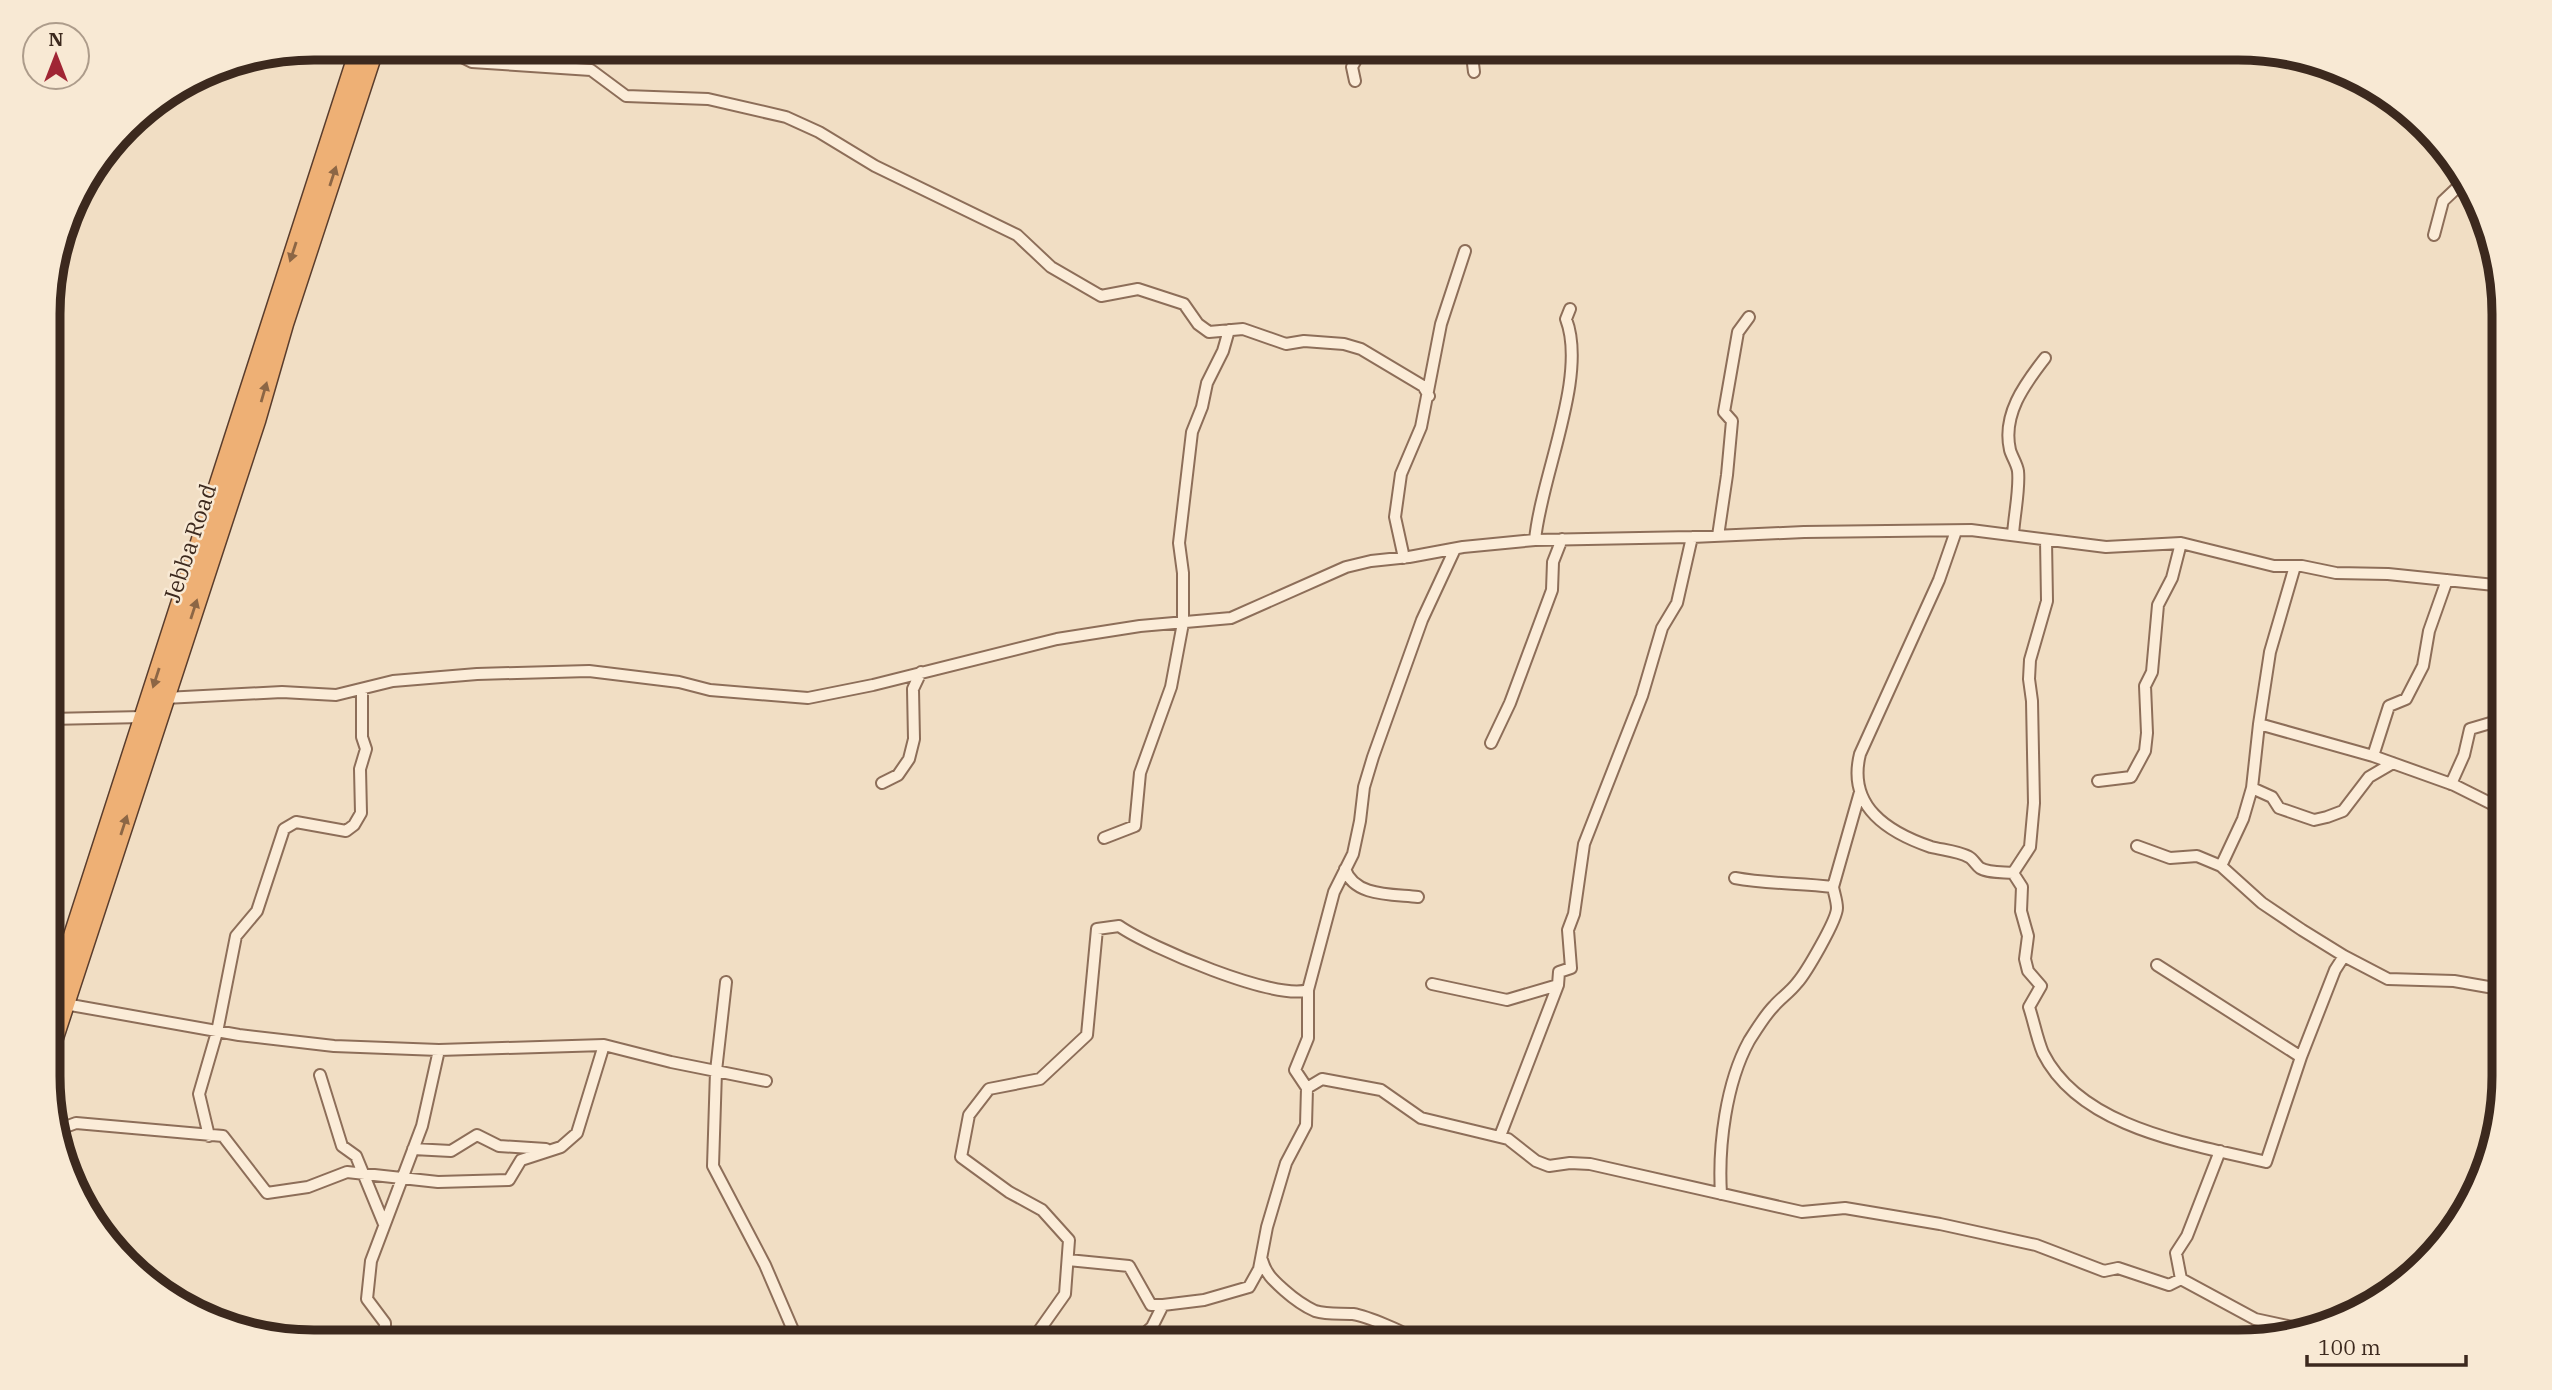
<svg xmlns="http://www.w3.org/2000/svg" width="2552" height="1390" font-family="'IBM Plex Serif',serif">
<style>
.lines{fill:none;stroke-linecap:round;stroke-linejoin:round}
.minor-casing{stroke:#8d6e59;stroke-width:14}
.trunk-casing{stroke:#5a3d2d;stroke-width:21}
.minor{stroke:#fbecd8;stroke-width:10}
.trunk{stroke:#eeb075;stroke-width:18}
.oneway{fill:#8c6645}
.labels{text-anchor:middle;stroke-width:5;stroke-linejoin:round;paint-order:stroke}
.street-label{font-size:23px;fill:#3c291e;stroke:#f8e9d4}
.rim{fill:none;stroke:#3c291e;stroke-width:9}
</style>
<rect width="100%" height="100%" fill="#f1dec4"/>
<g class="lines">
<defs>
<path id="minor" d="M442 47 472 62 591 70 626 96 708 99 786 117 819 132 875 166 1017 235 1051 267 1101 296 1138 289 1184 304 1198 324 1209 332 1243 329 1286 344 1304 341 1344 344 1361 349 1423 386 1429 396
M1471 47 1474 72
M1355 81 1352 67 1363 47
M2459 165C2459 174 2459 180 2469 184
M2434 235 2443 201 2463 182
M1956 531 1939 580 1860 754C1847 806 1887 832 1931 847 1943 850 1958 851 1969 857 1973 859 1976 865 1980 868 1988 873 2003 872 2013 873L2030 847 2034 803 2032 701 2029 679 2030 660 2047 601 2046 540
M2013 535C2014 516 2020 489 2018 471 2017 464 2012 457 2010 450 2002 415 2024 385 2045 358
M1718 536 1727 475 1732 421 1724 412 1738 332 1749 317
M1535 540C1541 476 1588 376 1566 319L1570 309
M1404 558 1395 517 1401 474 1421 427 1441 324 1465 251
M2295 566 2270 652 2259 724 2373 756 2389 706 2406 699 2423 666 2429 631 2447 580
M165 698 282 692 336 695 393 681 477 674 589 671 679 682 710 690 808 698 873 685 1057 639 1140 626 1231 618 1346 567 1371 561 1409 557 1463 547 1535 540 1692 537 1804 532 1971 530 2106 547 2181 543 2274 566H2302L2336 573 2388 574 2504 586
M49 719 143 717
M1491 743 1510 703 1552 590 1553 562 1562 539
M2373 756 2454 785 2504 810
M2098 781 2131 777 2145 751 2147 733 2145 686 2152 672 2158 605 2172 578 2181 543
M882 783 898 775 909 759 914 739 913 689 921 672
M2451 784 2464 755 2470 729 2504 719
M2252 788 2272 797 2279 808 2314 820 2327 817 2343 811 2369 777 2393 763
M1104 838 1135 826 1140 773 1171 687 1183 623V573L1179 543 1192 432 1202 407 1207 383 1223 351 1229 330
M2137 846 2170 858 2197 856 2221 866 2262 903 2302 930 2344 956 2388 979 2454 981 2494 988 2504 987
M2221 866 2243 819 2252 788 2259 724
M1345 869C1354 897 1393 894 1418 897
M2013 873 2022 887 2021 911 2028 936 2025 959 2028 971 2041 986 2029 1007C2034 1022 2037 1039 2043 1053 2081 1129 2192 1144 2266 1162L2301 1057 2335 970 2344 956
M1735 878C1767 884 1800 883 1833 887L1860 792
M2157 965 2301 1057
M726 982 716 1071 713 1166 765 1265 793 1330 794 1343
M1432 984 1507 1000 1558 985 1559 972 1571 968 1568 930 1574 914 1584 844 1642 696 1662 628 1677 603 1692 537
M65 1004 239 1035 334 1046 439 1050 604 1045 671 1062 766 1081
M320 1075 342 1146 356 1156 384 1224
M1307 1088 1322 1079 1381 1090 1421 1118 1508 1139 1536 1161 1549 1166 1570 1163 1590 1164 1802 1212 1845 1208 1940 1224 2036 1245 2104 1271 2118 1268 2169 1285 2181 1279 2255 1319 2310 1331
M57 1130 76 1123 223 1136 267 1193 308 1187 347 1172 438 1182 509 1180 521 1160 561 1147 577 1133 604 1045
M209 1136 199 1094 217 1032 236 936 257 911 284 829 296 822 346 831 354 825 361 813 360 769 366 749 362 737V689
M1500 1136 1558 985
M413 1149 451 1151 477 1135 499 1146 546 1149
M1721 1194C1718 1146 1726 1083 1749 1041 1756 1030 1765 1015 1774 1006 1781 998 1790 992 1797 983 1806 973 1837 920 1837 908 1837 901 1834 893 1833 887
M1068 1260 1129 1266 1151 1305H1163
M1262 1260C1266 1274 1273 1280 1284 1290 1293 1298 1304 1306 1315 1311 1328 1315 1341 1313 1353 1314 1365 1316 1410 1333 1417 1342
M2181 1279 2176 1253 2187 1236 2220 1151
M385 1343V1323L367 1299 371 1261 422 1126 439 1050
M1034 1343 1036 1335 1065 1294 1069 1240 1042 1210 1009 1192 961 1157 969 1115 989 1089 1040 1079 1087 1035 1097 929 1119 926C1149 947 1275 1001 1308 990L1334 892 1353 854 1360 821 1364 787 1373 757 1422 620 1455 549
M1134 1343 1152 1327 1163 1305 1204 1300 1249 1287 1259 1269 1267 1227 1286 1163 1306 1125 1307 1088 1295 1070 1308 1038V990"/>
<path id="trunk" d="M49 1010 360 47
M49 1053 256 421 284 324 375 47"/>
</defs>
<!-- minor casing -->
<use href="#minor" class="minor-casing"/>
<!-- trunk casing -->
<use href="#trunk" class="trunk-casing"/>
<!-- minor -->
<use href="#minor" class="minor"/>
<!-- trunk -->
<use href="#trunk" class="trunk"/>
</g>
<!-- one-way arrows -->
<defs><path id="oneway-solid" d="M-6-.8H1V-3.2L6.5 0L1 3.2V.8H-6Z" transform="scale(1.75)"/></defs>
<g class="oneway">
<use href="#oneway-solid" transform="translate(333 176) rotate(-72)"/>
<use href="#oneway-solid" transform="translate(293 252) rotate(108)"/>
<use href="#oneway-solid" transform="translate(264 392) rotate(-74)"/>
<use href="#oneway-solid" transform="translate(194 609) rotate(-72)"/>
<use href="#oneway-solid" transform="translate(156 678) rotate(108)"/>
<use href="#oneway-solid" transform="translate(124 825) rotate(-72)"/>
</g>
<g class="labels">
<!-- street labels -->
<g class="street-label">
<text transform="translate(190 543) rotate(-72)" y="8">Jebba Road</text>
</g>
</g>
<!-- crop -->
<path d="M0 0H2552V1390H0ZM314 60H2238A254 254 0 0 1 2492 314V1076A254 254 0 0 1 2238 1330H314A254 254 0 0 1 60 1076V314A254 254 0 0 1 314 60Z" fill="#f8e9d4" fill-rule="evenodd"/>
<path class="rim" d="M314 60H2238A254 254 0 0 1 2492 314V1076A254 254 0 0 1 2238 1330H314A254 254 0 0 1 60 1076V314A254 254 0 0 1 314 60Z"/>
<!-- north arrow -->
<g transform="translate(56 56)"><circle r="33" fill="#f8e9d4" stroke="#ad9c8b" stroke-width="2"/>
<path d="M0-5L12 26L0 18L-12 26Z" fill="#a02534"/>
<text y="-10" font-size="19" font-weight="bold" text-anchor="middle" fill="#3c291e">N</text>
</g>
<!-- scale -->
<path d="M2307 1355v10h159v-10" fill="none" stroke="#3c291e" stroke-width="3.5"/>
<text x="2318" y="1355" font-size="21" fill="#3c291e" stroke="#f8e9d4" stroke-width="5" paint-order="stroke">100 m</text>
</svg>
